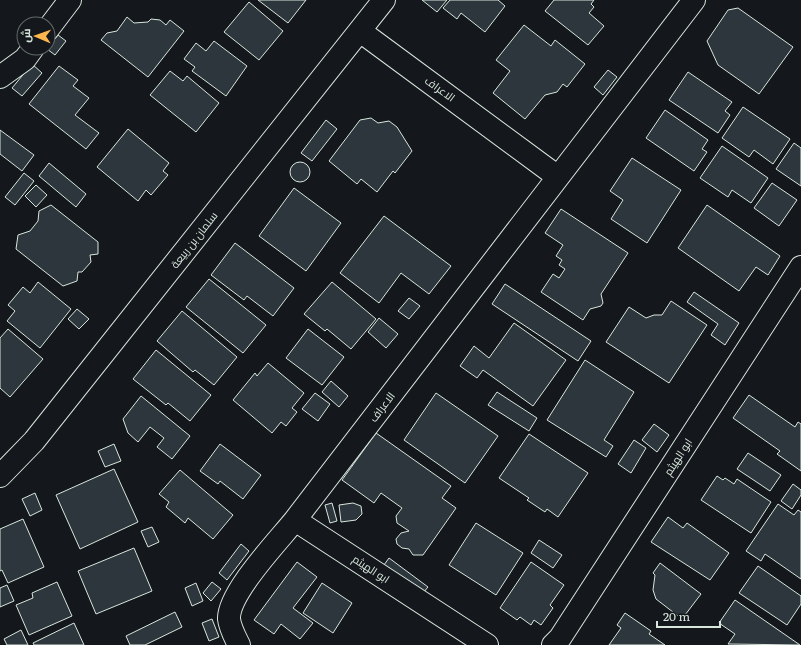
<svg xmlns="http://www.w3.org/2000/svg" width="801" height="645" font-family="Literata,Cairo,serif">
<style>
.building{fill:#2c363c;stroke:#d8e6dc}
.lines{fill:none;stroke-linecap:round;stroke-linejoin:round}
.minor-casing{stroke:#d8e6dc;stroke-width:24}
.minor{stroke:#14181c;stroke-width:22}
.labels{text-anchor:middle;stroke-width:3;stroke-linejoin:round;paint-order:stroke}
.street-label{font-size:11px;fill:#d8e6dc;stroke:#14181c}
</style>
<rect width="100%" height="100%" fill="#14181c"/>
<!-- building -->
<path class="building" d="M258 0H306L288 23Z
M422 0H447L437 12Z
M450 0H498L505 6 485 32 461 13 457 19 443 8Z
M554 0H594L591 4 594 7 589 13 604 26 588 45 545 11Z
M249 2 283 31 259 60 224 32Z
M738 8 793 47 759 94 718 65 707 41 728 10Z
M127 17 134 23 148 22 151 19 160 20 166 25 170 20 184 31 148 77 101 40 107 33 117 31Z
M524 25 551 46 555 40 585 64 567 87 563 84 557 92 545 95 525 119 493 93 510 71 496 60Z
M58 35 66 41 55 55 47 49Z
M214 41 247 66 226 96 192 71 195 67 184 59 196 43 206 51Z
M32 64 42 73 22 96 12 88Z
M59 66 78 80 73 86 89 98 75 115 99 133 86 149 29 104Z
M608 70 617 77 603 95 594 87Z
M170 71 183 81 187 76 219 103 196 132 150 95Z
M688 72 732 102 725 111 730 115 718 133 669 100Z
M743 107 790 139 773 164 754 150 749 157 722 138Z
M665 110 708 140 702 149 707 152 694 171 646 138Z
M371 118 378 123 389 121 397 127 412 151 395 173 393 171 377 192 361 179 357 184 329 161 360 120Z
M326 120 337 129 312 161 301 153Z
M128 129 169 163 163 171 168 175 151 195 146 190 138 201 97 167Z
M0 130 34 155 22 171 0 154Z
M794 143 801 148V186L776 169Z
M722 146 768 178 751 203 732 190 728 197 700 178Z
M632 158 681 190 647 243 611 219 623 200 610 191Z
M290 172a10 10 0 1 1 20 0a10 10 0 1 1-20 0Z
M49 163 86 194 76 207 39 176Z
M24 173 34 181 15 205 5 197Z
M772 183 797 200 779 226 754 208Z
M36 185 47 195 36 207 25 196Z
M294 188 341 223 306 271 259 236Z
M51 205 98 242V254L90 255 91 262 82 272H78L77 281 63 286 16 249 18 235 30 231 38 221 39 211Z
M707 205 780 256 768 275 756 267 739 291 678 248Z
M561 209 628 253 601 294 603 303 601 306 590 309 583 320 541 292 553 274 559 278 565 269 559 265 562 260 556 256 563 245 545 233Z
M384 216 451 266 429 294 401 273 379 303 340 273Z
M235 243 294 288 273 316 247 296 244 300 211 275Z
M209 279 266 325 243 353 186 307Z
M38 282 71 309 40 348 7 321 15 311 8 305 23 287 30 293Z
M332 282 376 319 351 349 327 329 325 331 304 314Z
M505 284 591 341 578 361 492 304Z
M694 292 739 323 725 345 711 335 718 324 687 302Z
M409 298 420 306 409 319 398 311Z
M671 301 707 325 669 383 606 342 629 307 646 318 654 315H662Z
M77 309 89 319 79 329 68 319Z
M182 311 237 357 214 385 195 370 193 372 157 341Z
M379 318 398 334 386 348 368 332Z
M514 323 566 360 533 406 483 370 477 378 460 366 474 346 489 358Z
M8 329 43 359 10 397 0 388V338Z
M308 329 344 357 322 385 286 358Z
M156 350 211 395 190 421 168 403 166 405 133 379Z
M585 360 634 392 604 440 613 446 606 457 547 420Z
M268 363 304 393 292 408 297 412 286 426 281 422 272 433 233 400 255 373 257 376Z
M331 381 348 396 339 407 322 392Z
M497 392 537 418 529 431 488 405Z
M315 393 330 404 318 421 302 409Z
M436 393 498 436 465 483 404 440Z
M749 395 795 427 798 422 801 424V471L777 454 780 451 733 418Z
M141 396 190 436 172 459 157 447 164 438 150 427 138 442 128 433 123 419Z
M654 424 669 435 657 452 642 440Z
M376 433 451 486 442 498 456 508 423 555H413L409 549 402 548 397 544 396 539 401 533 409 531 397 523 396 516 402 508 381 493 374 503 342 480Z
M529 434 588 473 558 517 547 509 545 512 527 500 529 498 499 478Z
M634 440 646 448 631 473 618 464Z
M114 444 121 461 105 467 98 451Z
M220 444 261 475 243 499 220 481 218 484 200 471Z
M748 453 781 475 770 491 737 469Z
M114 469 138 522 80 549 56 495Z
M180 470 233 515 213 539 188 518 185 523 166 507 169 502 159 494Z
M717 476 723 480 725 478 734 484 737 479 771 502 751 533 701 500Z
M793 484 801 490V495L792 509 781 501Z
M35 493 42 510 30 516 22 499Z
M332 503 337 521 330 523 325 505Z
M353 503 361 506 362 514 356 520 341 522 339 505Z
M778 504 794 515 798 510 801 512V579L765 554 761 561 746 551Z
M668 517 683 528 687 523 729 553 710 580 651 542Z
M23 519 44 567 8 583 2 570 0 571V529Z
M476 523 523 553 496 595 449 565Z
M152 527 159 542 148 547 141 531Z
M539 540 562 555 553 568 531 553Z
M241 544 249 551 227 580 219 573Z
M134 548 152 591 96 614 78 571Z
M389 558 428 587 423 593 384 565Z
M297 562 317 577 293 608 313 623 300 639 281 624 274 634 254 620Z
M531 562 564 585 550 605 553 608 541 625 534 620 531 625 520 617 517 620 500 608Z
M660 563 701 594 682 619 656 599 653 590 655 575 653 573Z
M758 566 801 596V604L787 625 739 593Z
M57 582 72 616 29 635 16 605 33 598 32 593Z
M212 582 221 589 211 601 203 593Z
M196 583 203 601 192 606 185 588Z
M322 583 352 603 333 633 303 613Z
M7 585 14 601 0 607V588Z
M735 600 800 645 728 644 735 634 719 623Z
M175 612 182 627 145 645H130L126 636Z
M625 613 651 631 649 634 665 645H609L621 628 617 625Z
M212 619 219 637 209 641 202 623Z
M74 623 84 645H34L33 643Z
M21 630 28 645H7L4 639Z"/>
<g class="lines">
<defs>
<path id="minor" d="M48 29 70 0
M360 31 558 177
M0 77 25 59 33 48
M0 476 34 441 384 0
M295 520 487 645
M239 645C235 637 230 628 229 619 228 593 279 540 295 520L694 0
M553 645 560 638 801 267"/>
</defs>
<!-- minor casing -->
<use href="#minor" class="minor-casing"/>
<!-- minor -->
<use href="#minor" class="minor"/>
</g>
<g class="labels">
<!-- street labels -->
<g class="street-label">
<text transform="translate(440 89) rotate(36)" y="4">الاعراف</text>
<text transform="translate(194 240) rotate(-52)" y="4">سلمان بن ربيعة</text>
<text transform="translate(382 407) rotate(-53)" y="4">الاعراف</text>
<text transform="translate(678 457) rotate(-57)" y="4">ابو الهيثم</text>
<text transform="translate(371 569) rotate(33)" y="4">ابو الهيثم</text>
</g>
</g>
<!-- north arrow -->
<g transform="translate(36 36) rotate(272)"><circle r="19" fill="#14181c" stroke="#626a69"/>
<path d="M0-3L7 15L0 10L-7 15Z" fill="#ffb74d"/>
<text y="-6" font-size="11" font-weight="bold" text-anchor="middle" fill="#d8e6dc">ش</text>
</g>
<!-- scale -->
<path d="M657 621v6h63v-6" fill="none" stroke="#d8e6dc" stroke-width="2"/>
<text x="663" y="621" font-size="12" fill="#d8e6dc" stroke="#14181c" stroke-width="3" paint-order="stroke">20 m</text>
</svg>
